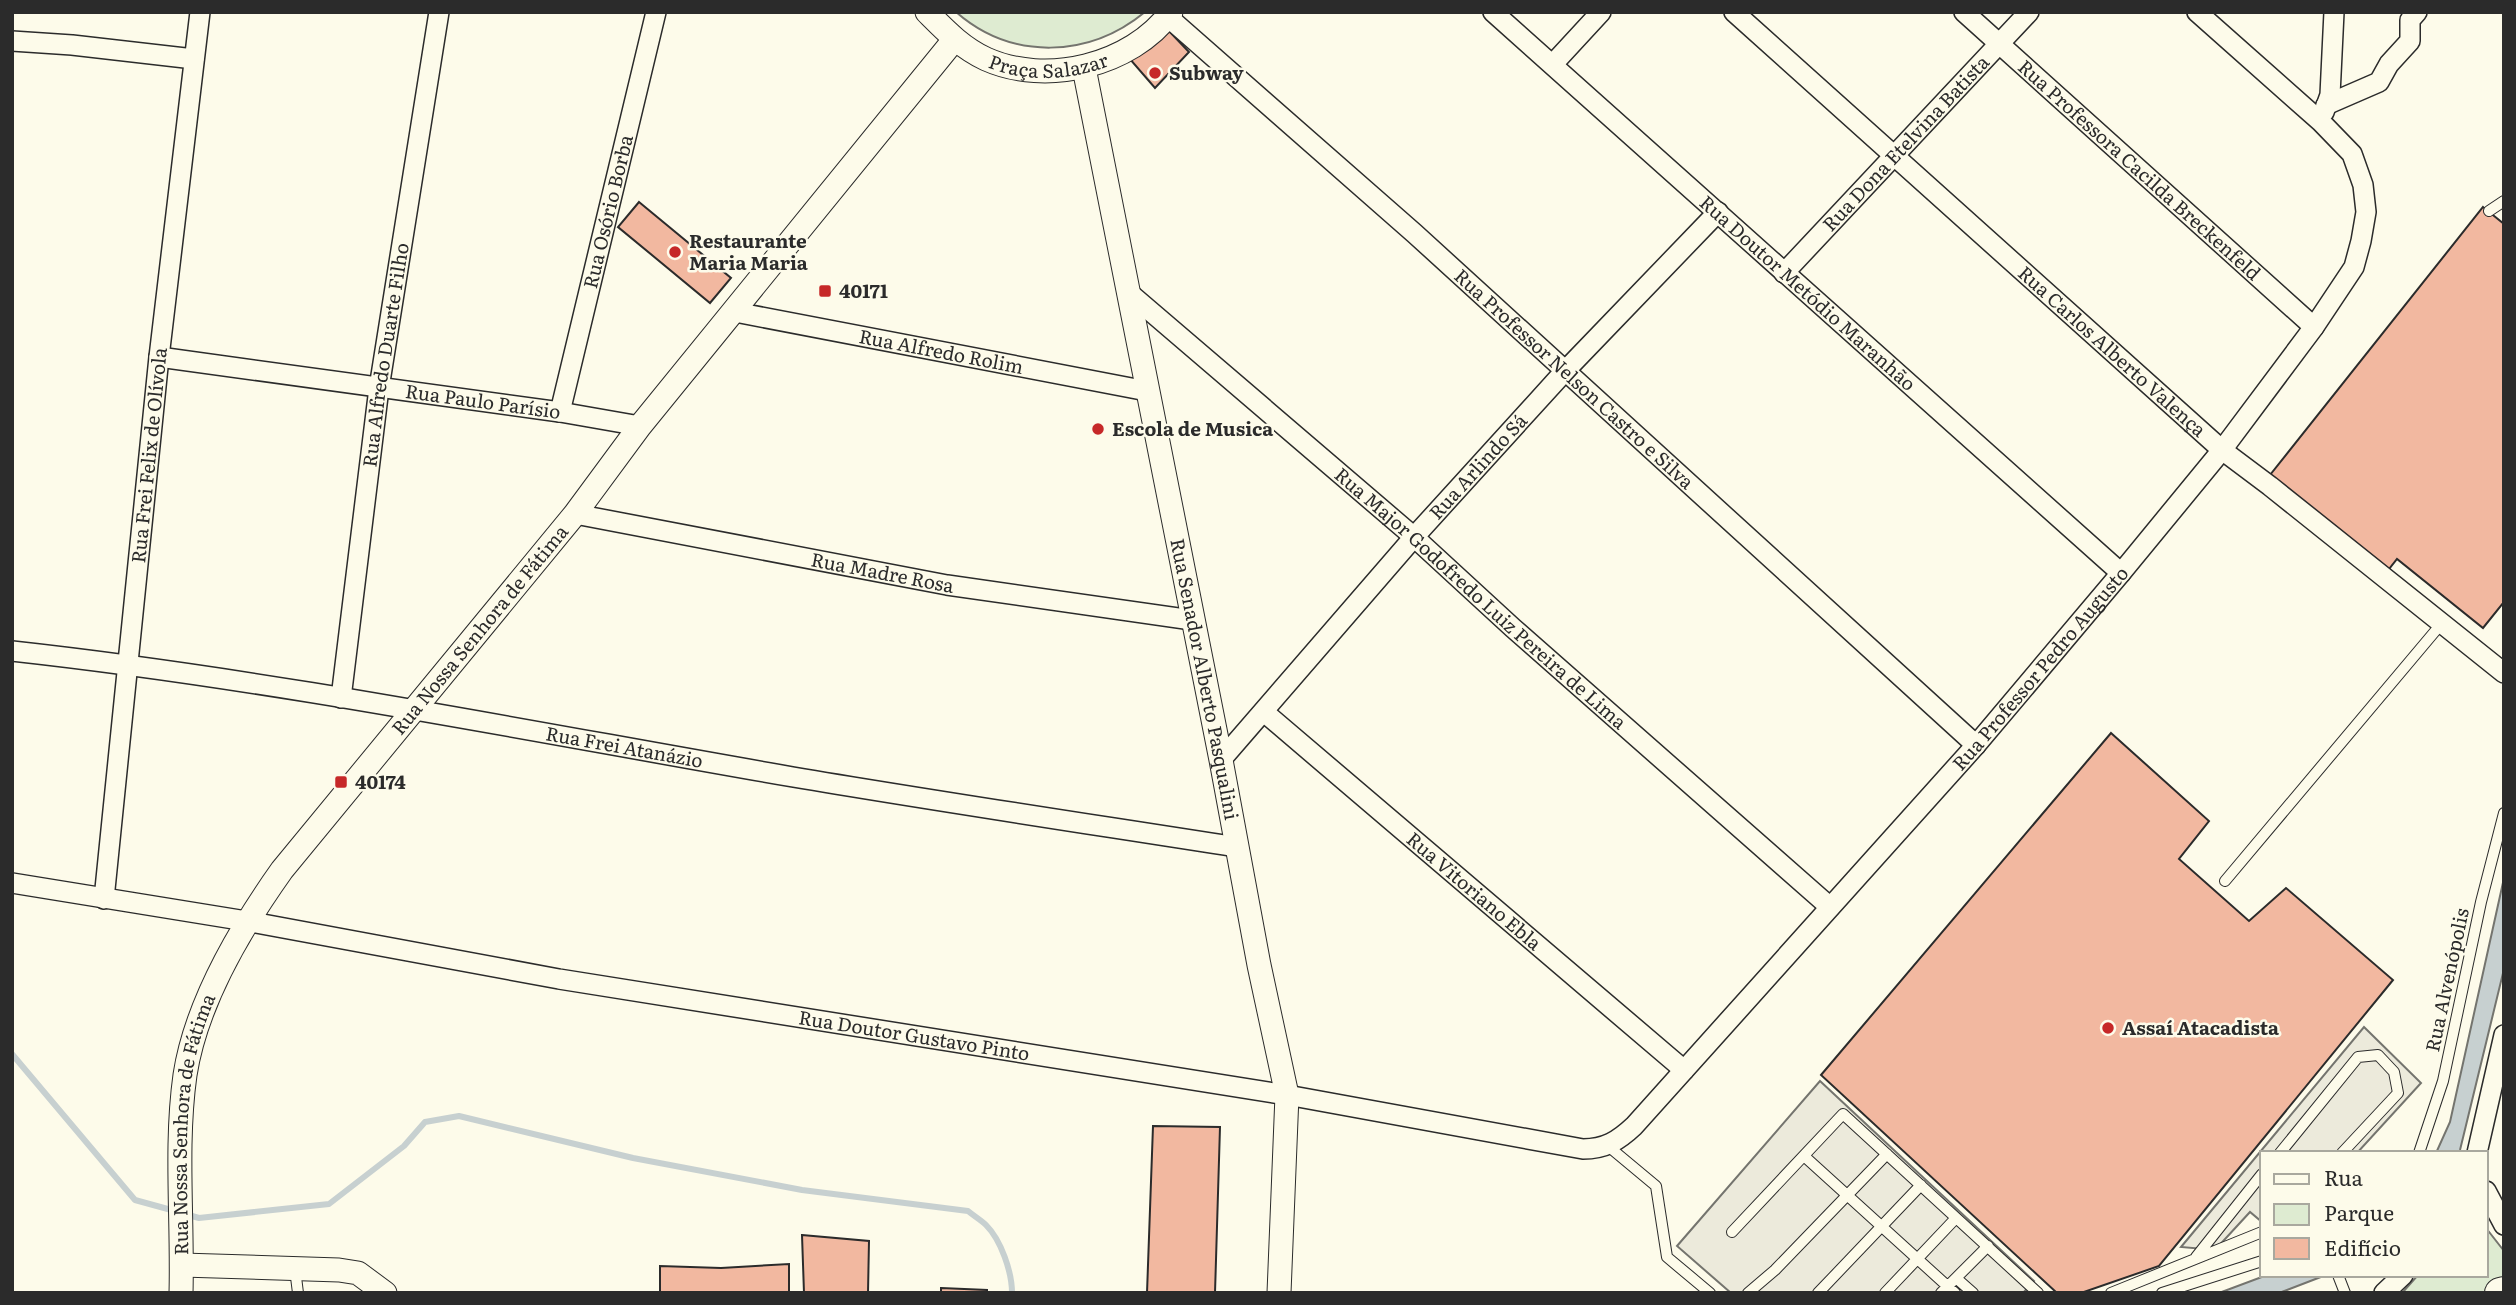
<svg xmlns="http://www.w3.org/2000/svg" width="2516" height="1305" font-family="Literata,serif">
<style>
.green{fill:#deebd1;stroke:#74746e;stroke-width:2}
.parking{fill:#eceadb;stroke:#74746e;stroke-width:2}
.water{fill:#c7d0d0;stroke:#74746e;stroke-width:2}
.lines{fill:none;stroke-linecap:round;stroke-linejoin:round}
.stream{stroke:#c7d0d0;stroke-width:6}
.building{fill:#f2b8a0;stroke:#2b2b2b;stroke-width:2}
.service-casing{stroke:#2b2b2b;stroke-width:12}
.minor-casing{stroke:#2b2b2b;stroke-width:22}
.tertiary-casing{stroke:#2b2b2b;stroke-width:25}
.primary-casing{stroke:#2b2b2b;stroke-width:32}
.service{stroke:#fdfbea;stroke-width:10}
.minor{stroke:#fdfbea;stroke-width:19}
.tertiary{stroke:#fdfbea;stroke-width:23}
.primary{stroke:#fdfbea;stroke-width:30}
.poi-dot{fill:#c62828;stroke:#fdfbea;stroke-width:2.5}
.labels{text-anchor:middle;stroke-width:5;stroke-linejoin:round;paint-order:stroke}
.street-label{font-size:19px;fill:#2b2b2b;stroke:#fdfbea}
.poi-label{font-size:19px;font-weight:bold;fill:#2b2b2b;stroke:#fdfbea;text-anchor:start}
</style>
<rect width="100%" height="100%" fill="#fdfbea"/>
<!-- green -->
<path class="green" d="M956 12H1145C1089 58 1012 61 956 12Z
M2486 1228 2504 1251V1286L2482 1293H2402L2418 1275H2486Z"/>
<!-- parking -->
<path class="parking" d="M2364 1027 2421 1083 2357 1153H2262V1222L2250 1212 2215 1250 2181 1247Z
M1820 1081 2034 1281 2023 1293H1731L1677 1246Z"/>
<!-- water -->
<path class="water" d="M2504 878V969L2460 1150 2459 1153H2436L2450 1122Z
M2267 1275H2326L2279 1293H2219Z"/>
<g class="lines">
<!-- stream -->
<path class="stream" d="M12 1054 135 1200 175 1211
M185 1214 199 1218 329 1204 404 1146 425 1122 459 1116 633 1158 802 1190 968 1211C974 1216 981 1220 986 1225 1001 1240 1012 1272 1012 1293"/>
</g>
<!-- building -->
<path class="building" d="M1169 31 1189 52 1155 88 1129 58Z
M639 202 731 278 710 303 618 227Z
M2483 207 2504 224V602L2483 628 2397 559 2389 569 2270 475Z
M2111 733 2209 821 2179 859 2249 921 2286 888 2393 980 2159 1266 2081 1293H2057L1821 1075Z
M1153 1126 1220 1127 1215 1293H1147Z
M802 1235 869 1241 868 1293H804Z
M789 1264V1293H660V1266L721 1268Z
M941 1288 987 1290V1293H941Z"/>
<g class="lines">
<defs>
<path id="service" d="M2489 211 2504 201
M2225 881 2442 623
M1608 1146 1656 1186 1667 1257 1710 1293
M2280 1153 2358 1057 2378 1055 2394 1072 2398 1093 2342 1153
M2419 1153 2443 1081 2481 902 2504 813
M1804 1156 1955 1293
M1732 1232 1843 1114 2038 1293
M2196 1257 2262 1174
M295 1269 298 1293
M2338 1275 2345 1293
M1956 1278 1973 1293
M1748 1293 1775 1270 1887 1154
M1818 1293 1921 1185
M1885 1293 1956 1218
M1941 1293 1988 1246
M2111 1293 2262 1232
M2162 1293 2262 1261"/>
<g id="minor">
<path id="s1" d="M1493 12 2121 573"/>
<path id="s2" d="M1734 12 2222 450 2270 486 2504 673"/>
<path id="s3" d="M1964 12 2314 327"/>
<path id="s4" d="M1168 17 1414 233 1976 745"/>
<path d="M12 41 72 45 194 59"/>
<path d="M1553 64 1601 12"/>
<path d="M2326 105 2379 82 2389 64 2410 41V20L2417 12"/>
<path d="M2324 112 2330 95 2334 12"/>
<path id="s5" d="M1784 273 2029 12"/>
<path id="s6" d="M1128 292 1414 537 1513 628 1830 907"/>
<path id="s7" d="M735 312 1147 391"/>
<path id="s8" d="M159 357 560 412 640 426"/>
<path id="s9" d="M560 412 656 12"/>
<path id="s10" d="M575 514 947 585 1192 620"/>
<path id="s11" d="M12 651C275 680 533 732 793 777 941 802 1089 824 1236 847"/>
<path id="s12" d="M341 698 379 388 439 12"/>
<path id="s13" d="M1264 712 1684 1070"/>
<path id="s14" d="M1221 760 1414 537 1564 372 1718 212"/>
<path id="s15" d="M12 883 246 921 559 979 1287 1095 1583 1149C1605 1149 1618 1141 1634 1126L1976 745 2121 573 2222 450 2314 327 2354 267 2361 241 2366 212 2363 185 2352 154 2321 122 2197 12"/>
<path id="s16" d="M104 899 159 357 200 12"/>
<path d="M2477 1153 2504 1035"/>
<path d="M2486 1191 2504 1225"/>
<path d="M2384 1293 2403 1275"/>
</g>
<g id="tertiary">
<path id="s17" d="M927 12C945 30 962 48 986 59 1046 86 1131 66 1171 12"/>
<path id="s18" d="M1084 68 1221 760 1259 965 1287 1095 1279 1293"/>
<path d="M182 1265 339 1270 358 1273 385 1293"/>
<path id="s19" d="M181 1293C183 1221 175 1146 185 1075 196 1003 240 929 282 870L575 514 640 426 954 40"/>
</g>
<path id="primary" d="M2500 1293 2504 1292"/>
</defs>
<!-- service casing -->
<use href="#service" class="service-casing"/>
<!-- minor casing -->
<use href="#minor" class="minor-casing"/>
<!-- tertiary casing -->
<use href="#tertiary" class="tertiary-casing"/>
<!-- primary casing -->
<use href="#primary" class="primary-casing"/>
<!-- service -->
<use href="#service" class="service"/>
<!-- minor -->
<use href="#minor" class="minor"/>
<!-- tertiary -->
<use href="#tertiary" class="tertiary"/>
<!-- primary -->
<use href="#primary" class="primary"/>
</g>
<!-- markers -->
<g class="poi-dot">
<circle cx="1155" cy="73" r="7"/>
<circle cx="675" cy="252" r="7"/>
<rect x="818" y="284" width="14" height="14" rx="3.5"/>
<circle cx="1098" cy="429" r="7"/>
<rect x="334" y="775" width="14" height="14" rx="3.5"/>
<circle cx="2108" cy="1028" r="7"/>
</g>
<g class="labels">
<!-- street labels -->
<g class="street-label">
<text dy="7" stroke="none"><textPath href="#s17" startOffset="140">Praça Salazar</textPath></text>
<text dy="7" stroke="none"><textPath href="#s5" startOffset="178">Rua Dona Etelvina Batista</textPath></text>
<text dy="7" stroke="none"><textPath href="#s3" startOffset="236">Rua Professora Cacilda Breckenfeld</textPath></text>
<text dy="7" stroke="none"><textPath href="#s9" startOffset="206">Rua Osório Borba</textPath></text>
<text dy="7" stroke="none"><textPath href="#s1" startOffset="422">Rua Doutor Metódio Maranhão</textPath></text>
<text dy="7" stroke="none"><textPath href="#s7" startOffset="210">Rua Alfredo Rolim</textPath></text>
<text dy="7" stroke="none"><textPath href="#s2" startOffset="508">Rua Carlos Alberto Valença</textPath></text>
<text dy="7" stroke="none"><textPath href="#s12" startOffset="346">Rua Alfredo Duarte Filho</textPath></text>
<text dy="7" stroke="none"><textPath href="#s4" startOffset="544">Rua Professor Nelson Castro e Silva</textPath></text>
<text dy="7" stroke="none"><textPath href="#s8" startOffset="327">Rua Paulo Parísio</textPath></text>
<text dy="7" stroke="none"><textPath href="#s16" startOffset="446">Rua Frei Felix de Olívola</textPath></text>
<text dy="7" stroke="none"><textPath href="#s14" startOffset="390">Rua Arlindo Sá</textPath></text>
<text dy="7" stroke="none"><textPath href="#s10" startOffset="313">Rua Madre Rosa</textPath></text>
<text dy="7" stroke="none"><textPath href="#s6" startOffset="467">Rua Major Godofredo Luiz Pereira de Lima</textPath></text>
<text dy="7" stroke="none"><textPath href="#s19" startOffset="758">Rua Nossa Senhora de Fátima</textPath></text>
<text dy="7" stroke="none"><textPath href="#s15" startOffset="2263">Rua Professor Pedro Augusto</textPath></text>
<text dy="7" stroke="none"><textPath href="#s18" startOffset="623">Rua Senador Alberto Pasqualini</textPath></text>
<text dy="7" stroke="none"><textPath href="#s11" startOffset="620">Rua Frei Atanázio</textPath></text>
<text dy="7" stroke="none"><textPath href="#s13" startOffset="276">Rua Vitoriano Ebla</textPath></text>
<text transform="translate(2447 980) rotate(-78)" y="7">Rua Alvenópolis</text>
<text dy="7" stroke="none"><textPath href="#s15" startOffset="915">Rua Doutor Gustavo Pinto</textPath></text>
<text dy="7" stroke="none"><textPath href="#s19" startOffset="170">Rua Nossa Senhora de Fátima</textPath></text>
</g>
<!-- poi labels -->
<g class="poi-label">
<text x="1169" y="80">Subway</text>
<text x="689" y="248">Restaurante<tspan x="689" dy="22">Maria Maria</tspan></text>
<text x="839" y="298">40171</text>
<text x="1112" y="436">Escola de Musica</text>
<text x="355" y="789">40174</text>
<text x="2122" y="1035">Assaí Atacadista</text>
</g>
</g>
<!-- border -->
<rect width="2516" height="1305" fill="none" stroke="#2b2b2b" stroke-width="28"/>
<!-- legend -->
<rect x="2260" y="1151" width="228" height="126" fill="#fdfbea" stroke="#a9a89e" stroke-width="2"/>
<rect x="2274" y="1174" width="35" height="10" fill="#fdfbea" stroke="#a9a89e" stroke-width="2"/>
<text x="2324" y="1186" font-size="21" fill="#2b2b2b">Rua</text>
<rect x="2274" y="1204" width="35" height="21" fill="#deebd1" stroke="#a9a89e" stroke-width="2"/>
<text x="2324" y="1221" font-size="21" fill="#2b2b2b">Parque</text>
<rect x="2274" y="1238" width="35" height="21" fill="#f2b8a0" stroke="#a9a89e" stroke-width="2"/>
<text x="2324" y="1256" font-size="21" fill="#2b2b2b">Edifício</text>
</svg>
